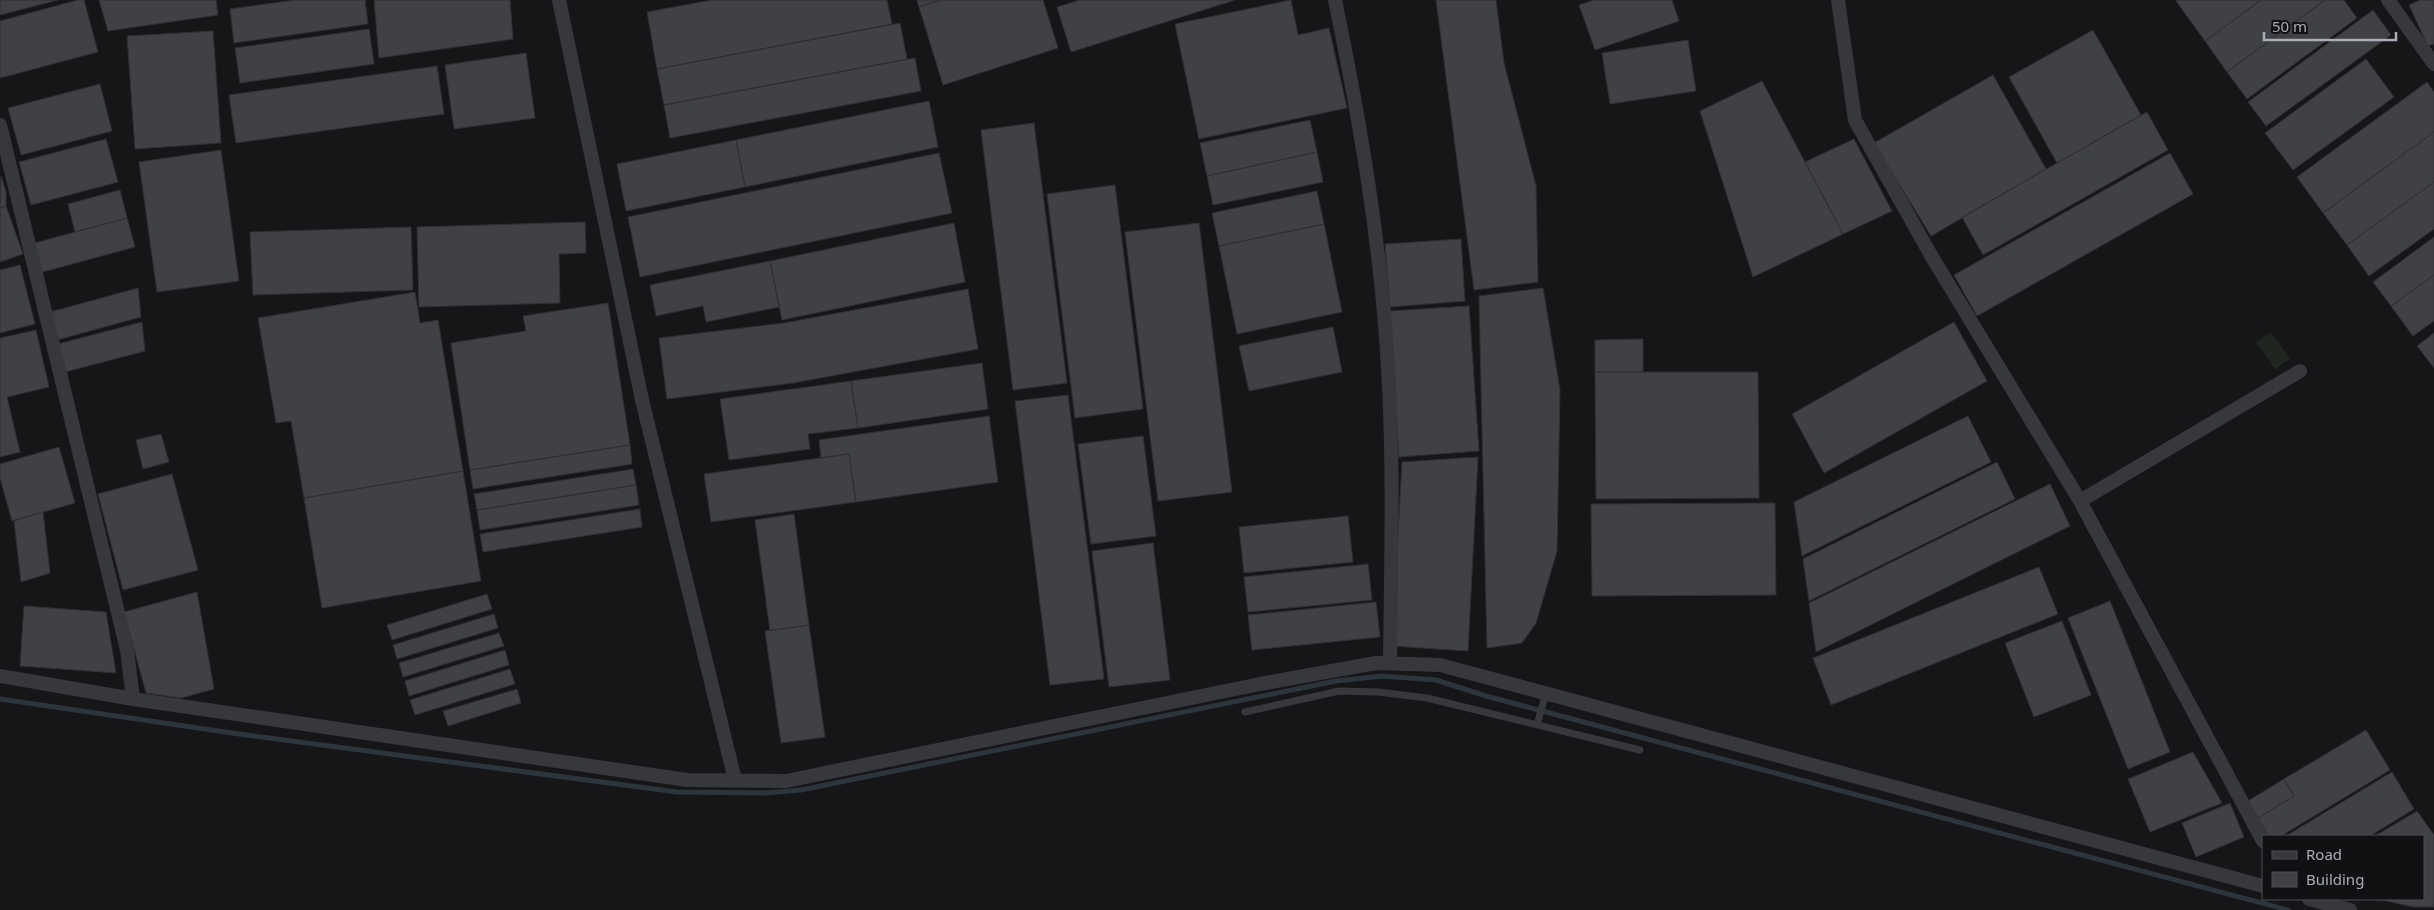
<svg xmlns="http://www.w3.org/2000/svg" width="2434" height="910" font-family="'Noto Sans',sans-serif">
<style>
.green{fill:#1e261f}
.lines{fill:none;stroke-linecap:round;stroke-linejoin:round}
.stream{stroke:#2c353c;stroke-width:5}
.building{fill:#404145;stroke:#303034}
.service{stroke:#37383d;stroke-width:7}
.minor{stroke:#37383d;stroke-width:14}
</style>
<rect width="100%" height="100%" fill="#161618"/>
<!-- green -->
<path class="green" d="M2271 332 2290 359 2275 369 2256 342Z"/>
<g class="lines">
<!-- stream -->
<path class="stream" d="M0 699 239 734 677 792 766 793 801 790 1336 681 1382 676 1436 680 1486 696 2288 910"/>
</g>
<!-- building -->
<path class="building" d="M0 0H58L0 15Z
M78 0H84L98 52 0 78V21Z
M99 0H216L218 15 108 31Z
M295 0H365L368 24 234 43 230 9Z
M374 0H510L513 39 379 58Z
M712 0H887L892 24 657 69 647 12Z
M917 0H941L919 7Z
M941 0H1043L1058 48 943 85 919 7Z
M1080 0H1235L1071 52 1057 7Z
M1291 0 1298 35 1329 28 1347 108 1199 139 1175 24Z
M1436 0H1496L1504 63 1536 186 1538 282 1474 290Z
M1594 0H1672L1679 21 1595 50 1579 5Z
M2178 0H2261L2205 41 2176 1Z
M2261 0H2325L2227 72 2205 41Z
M2325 0H2344L2357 18 2247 99 2227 72Z
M2420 0H2434V44L2428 46 2409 5Z
M2373 10 2391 35 2266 126 2248 102Z
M900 23 907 59 664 105 657 69Z
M369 29 374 64 240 83 235 48Z
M2093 30 2141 115 2057 163 2009 77Z
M213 31 221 143 135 149 127 36Z
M1688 40 1696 91 1610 104 1602 53Z
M526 53 535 118 454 129 445 65Z
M915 58 921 91 670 138 664 105Z
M2366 59 2394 97 2293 170 2265 133Z
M437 66 444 114 236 143 229 95Z
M1993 75 2046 169 1931 236 1874 143Z
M1762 81 1843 234 1753 277 1700 111Z
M2427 82 2434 92V132L2323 213 2297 177Z
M100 84 112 131 21 155 8 108Z
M929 101 938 147 745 187 736 140Z
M2147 112 2168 150 1983 255 1962 217Z
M1310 120 1317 152 1207 176 1200 143Z
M1034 123 1067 383 1013 390 981 130Z
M2434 132V182L2347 245 2323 213Z
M106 139 118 182 31 205 19 162Z
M1854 139 1892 211 1843 234 1805 162Z
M736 140 745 187 626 211 617 164Z
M221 150 239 281 157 292 139 162Z
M1317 152 1323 182 1213 205 1207 176Z
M939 153 952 213 640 277 628 217Z
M2170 153 2193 194 1977 316 1954 275Z
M1 176 6 192V206L0 208Z
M2434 182V229L2369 276 2347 245Z
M1115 185 1143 409 1075 418 1047 194Z
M120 190 127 218 75 232 68 204Z
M1317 191 1324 224 1219 246 1212 213Z
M6 206 23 254 0 262V208Z
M127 218 135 247 39 273 31 244Z
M585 222 586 253 559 254 560 303 419 307 417 227Z
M954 223 965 282 782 320 770 261Z
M1199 223 1232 492 1158 501 1125 232Z
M1324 224 1342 312 1237 334 1219 246Z
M411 227 413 290 253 295 250 232Z
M2434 237V275L2391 306 2373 282Z
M1461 239 1465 301 1390 307 1385 244Z
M770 261 779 307 706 322 703 306 656 316 650 285Z
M20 265 35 324 0 333V270Z
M2434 275V321L2413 336 2391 306Z
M138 288 141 317 57 340 50 312Z
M1543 288 1560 390 1557 551 1536 623 1522 643 1487 648 1479 296Z
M968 289 978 349 793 383 667 399 659 338 784 323Z
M415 292 420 323 438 320 463 471 304 498 291 421 276 423 258 318Z
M608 303 630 445 470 470 451 343 526 331 523 316Z
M1469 306 1479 451 1399 457 1390 311Z
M142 322 145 351 65 372 58 344Z
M1954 322 1987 381 1824 473 1792 414Z
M1333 327 1342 372 1249 391 1239 346Z
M36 330 49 387 7 397 20 452 0 457V338Z
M2434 333V368L2417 346Z
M1643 339V372H1595V340Z
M982 363 988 409 858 428 851 381Z
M1595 372H1758L1759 498 1596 499Z
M851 381 858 428 808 434 810 449 729 460 720 399Z
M1068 395 1104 679 1050 685 1015 401Z
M989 416 998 482 856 502 849 454 821 458 819 440Z
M1968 416 1991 462 1802 556 1794 502Z
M161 434 169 462 143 469 136 440Z
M1143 436 1156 536 1091 544 1078 444Z
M630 445 632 464 473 489 470 470Z
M59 447 75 503 12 521 0 478V464Z
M849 454 856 502 711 522 704 474Z
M1478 457 1468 651 1392 646 1402 462Z
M1997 462 2015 499 1809 601 1803 559Z
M633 469 636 485 477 510 474 494Z
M463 471 481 581 322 608 304 498Z
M172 474 198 570 123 590 98 494Z
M2050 484 2070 526 1816 652 1809 603Z
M636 485 639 505 480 530 477 510Z
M1775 503 1776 595 1592 596 1591 504Z
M640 509 642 527 483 552 480 534Z
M43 512 50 573 21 582 14 521Z
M794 514 809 625 770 631 755 520Z
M1348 516 1353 562 1244 573 1239 527Z
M1153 543 1170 680 1109 687 1092 551Z
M1368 564 1372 600 1248 612 1244 577Z
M2039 567 2058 614 1831 705 1813 658Z
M197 592 214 689 181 698 146 693 124 612Z
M487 594 492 609 392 640 387 625Z
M2110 601 2170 752 2128 769 2068 618Z
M1376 602 1380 637 1252 650 1248 615Z
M24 606 106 612 116 673 20 666Z
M494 614 498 628 397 659 393 645Z
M2062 621 2091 695 2034 717 2005 643Z
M809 625 825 737 781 743 765 631Z
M499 633 504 646 403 677 399 663Z
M505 650 509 665 409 696 405 681Z
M510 669 515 684 415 715 410 700Z
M517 689 521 703 448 726 443 711Z
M2366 730 2390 770 2281 836H2269L2258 818 2294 796 2284 779Z
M2193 752 2222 803 2150 832 2128 779Z
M2392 772 2414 809 2370 836H2286Z
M2284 779 2294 796 2258 818 2248 801Z
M2230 803 2244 837 2196 857 2182 823Z
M2417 811 2434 835V907H2413L2378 899H2423V836H2375Z"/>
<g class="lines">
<!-- service -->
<path class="service" d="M1245 712 1339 691 1378 692 1427 698 1640 750
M1537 725 1546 693"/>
<!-- minor -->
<path class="minor" d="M559 0 642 400 735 780
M1335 0C1360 121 1381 244 1388 368 1394 466 1391 565 1390 663
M1838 0 1855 120 1932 257 2080 501 2263 841
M2388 0 2434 64
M0 125 127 650 133 699
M2080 501 2300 371
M0 676 133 699 687 780 786 781 1260 684 1376 663 1440 665 2263 886
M2309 899 2350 910"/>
</g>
<!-- legend -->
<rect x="2262" y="835" width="162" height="65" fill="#111113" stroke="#4d4f55"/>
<rect x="2272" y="851" width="25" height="8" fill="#37383d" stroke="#4d4f55"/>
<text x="2306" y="860" font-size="15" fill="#a8adb8">Road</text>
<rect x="2272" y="872" width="25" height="15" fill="#404145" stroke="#4d4f55"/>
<text x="2306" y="885" font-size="15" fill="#a8adb8">Building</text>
<!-- scale -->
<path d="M2264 32v8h132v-8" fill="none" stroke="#a8adb8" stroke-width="2.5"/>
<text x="2272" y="32" font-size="15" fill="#a8adb8" stroke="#111113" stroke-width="4" paint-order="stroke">50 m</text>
</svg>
